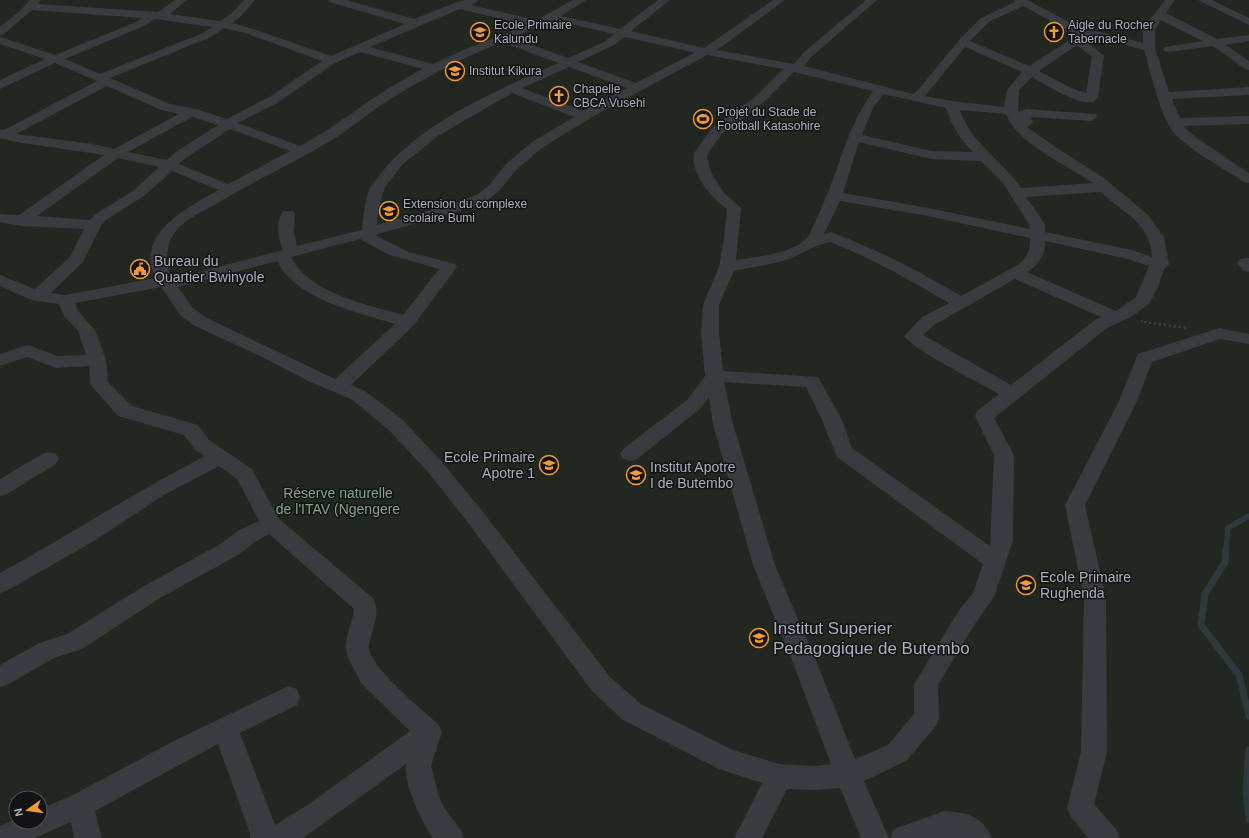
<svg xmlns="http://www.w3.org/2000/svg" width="1249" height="838" font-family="Arial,sans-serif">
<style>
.green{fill:#202820;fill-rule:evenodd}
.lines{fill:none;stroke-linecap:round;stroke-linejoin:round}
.stream-far1{stroke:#2e393e;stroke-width:5.5}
.stream{stroke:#2e393e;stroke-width:7}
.path-far1{stroke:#3f4246;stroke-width:2;stroke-dasharray:1.5 2.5;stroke-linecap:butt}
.path{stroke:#3f4246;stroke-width:2.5;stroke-dasharray:2 3;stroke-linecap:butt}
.minor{fill:#393b3f;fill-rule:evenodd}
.labels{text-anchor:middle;stroke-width:3;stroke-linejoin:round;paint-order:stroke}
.far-poi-label{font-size:12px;fill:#aab1ba;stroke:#131315;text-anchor:start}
.poi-label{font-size:14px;fill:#aab1ba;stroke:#131315;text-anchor:start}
.park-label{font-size:14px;fill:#84a581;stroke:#131315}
.near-poi-label{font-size:17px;fill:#aab1ba;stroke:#131315;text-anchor:start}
</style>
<rect width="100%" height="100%" fill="#18181a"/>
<!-- green -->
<path class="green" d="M0 0H1249V838H0ZM16 798H40V822H16Z"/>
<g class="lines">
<!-- stream-far1 -->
<path class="stream-far1" d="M1226 550 1228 528 1249 516"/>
<!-- stream -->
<path class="stream" d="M1226 549 1225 562 1205 594 1201 625 1239 675 1249 716
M1249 750 1246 792 1249 819"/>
<!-- path-far1 -->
<path class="path-far1" d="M1141 321 1151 323"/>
<!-- path -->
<path class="path" d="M1144 322 1187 328"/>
<!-- minor -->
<path class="minor" d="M30 0H41L38 4 158 12 175 0H187L170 14 220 21 232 13 244 0H255L240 17 232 23 253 29 331 56 405 24 329 2 328 0H346L414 19 454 3 465 0H480L471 5 536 20 573 0H586L561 16 620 29 658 0H670L631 31 704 48 773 0H785L717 50 794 64 803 53 866 0H877L811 57 804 66 913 94 919 89 959 40 981 18 1015 2 1014 0H1027L1084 30 1100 32 1143 43V29L1165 0H1175L1166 13 1217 39 1249 35V41L1226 45 1249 61V70L1245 69 1213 46 1169 52 1165 51 1163 49 1165 47 1203 41 1161 20 1155 29V48L1169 92 1249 87V95L1172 99 1180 118 1249 116V124L1183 126 1194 136 1249 173V183L1244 182C1226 170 1185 147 1173 132 1159 112 1151 73 1144 50L1100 38 1085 37 1083 39 1104 56 1098 97 1094 102C1078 106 1046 85 1032 77L1019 90 1018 112 1027 109 1096 114 1097 117 1091 121 1031 117 1033 123 1027 127 1054 146 1104 178 1148 215 1164 237 1169 265 1164 269 1158 287 1149 304 1131 317 1107 328 994 418 1014 455 1013 541 994 597 975 624 938 685 939 718 936 726 906 761 864 781 889 838H861L840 788 815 790 787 789 762 838H734L762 783 719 769 623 720 592 691 469 524 428 472 388 429 351 399 310 382 260 356 195 326 181 316 161 287 75 303 78 311 95 330 106 360 108 382 132 406 198 425 209 440 252 469 279 519 373 598C382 615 371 629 369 646 367 665 423 710 438 724L442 732 431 766 439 797 445 809 460 829 464 838H433C422 823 403 783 406 764L303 838H250V833L218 744 95 811 102 838H74L71 822 35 838H0V826L16 819V822H40V809L71 796 176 740 288 686 297 689 300 697 297 705 240 733 275 825 309 804 410 731 361 683C357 673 347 660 346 649 344 641 353 620 354 609L269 534 255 542 238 555 160 598 82 649 54 658 9 684 0 687V665L39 643 67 634 144 586 222 543 239 530 259 521 237 479 219 466 164 495 94 541 8 590 0 593V573C69 535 135 492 205 456L195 450 184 435 118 416 90 384 89 366 56 368 27 357 0 366V354L28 345 58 356 86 355 78 331 64 316 59 304 31 300 0 286V275L35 289 70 257 84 229 21 226 0 222V214L19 215 104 155 16 142 0 138V129L4 130 97 81 55 63 0 89V80L45 59 0 44V37L55 55 136 22 142 18 32 10 4 34 0 35V27L19 12ZM1023 6 1075 34 1073 38 1029 66 970 41 989 22ZM460 9 527 25 461 51 433 64 370 47ZM155 19 212 27 203 33 100 74 65 59 144 26ZM553 20 614 34 604 42 568 58 512 38ZM224 28 245 33 322 61 269 97 227 119 196 109 170 104 110 78 211 37ZM625 37 693 52 694 53 636 83 578 62 612 46ZM502 42 558 63C500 89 421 122 381 173 378 178 373 183 370 188 365 201 363 215 362 230L297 246 294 233 295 214 293 211H283C275 222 278 239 283 250L172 279C165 264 165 245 176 231 185 220 199 213 211 207 251 182 295 163 335 138 352 128 367 114 384 103 422 79 460 59 502 42ZM1077 45 1092 57 1086 93 1071 88 1039 71ZM965 47 1022 72 1007 90 1004 107 952 101 925 96ZM360 52 423 69C379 90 343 123 300 146L238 123 277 103 335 63ZM707 55 783 69 755 97 712 128 694 153C690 174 712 198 727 209L724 238 719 267 703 305 701 333 705 376 687 400 623 449 620 454 623 459 630 461 637 459 701 408 709 397 713 424 753 565 793 663 831 764 815 766 780 764 733 750 641 704 610 677 483 512 442 462 402 419 365 391 351 385 413 326 457 267 455 264 409 252 375 235 469 208 488 200 500 190 516 170 542 148 592 117ZM569 67 627 88 583 111 522 88ZM794 72 873 91C845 129 838 176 817 217 814 224 811 234 806 239 790 254 756 257 736 260L741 208 724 193 712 174 707 158 708 153 722 134 763 103ZM107 86 161 110 179 114 114 149 93 144 16 134ZM512 93 574 117 532 142 506 164 490 184 478 194 459 202 377 225 378 210 385 187 403 164 438 136ZM884 94 946 108C952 125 960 140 973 152L931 151 862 135 873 108ZM960 110 1006 114C1018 145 1067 165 1093 183L1021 188C1002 160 971 143 960 110ZM192 117 218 125 177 151 167 160 128 152ZM230 129 290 151 228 184 179 164 187 157ZM859 142 931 159 981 161 1002 182 1029 224 1030 229 928 208 843 193ZM118 158 159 167 134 190 96 214 90 220 37 216ZM172 171 218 190C186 209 135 233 155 278L66 295 51 293 83 262 101 226 106 220 144 196ZM1101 192C1124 215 1149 220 1152 257L1132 250 1045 232V224L1026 197ZM840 201 928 216 1030 238C1030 250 1028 256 1019 264L961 296C921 272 880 251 836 234L831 232 824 234ZM360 239 387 254 439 269 403 315C368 305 308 293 291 257ZM1045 241 1128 259 1149 266 1136 297 1116 311 1027 272C1038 266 1046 254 1045 241ZM830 242C871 258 910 280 949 303L922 317 904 336C915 351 980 383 999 394L977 411 975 416 994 455 990 546 852 448 842 420 818 377 723 371 719 333V305L734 271C751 267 770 265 786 260 801 255 814 245 830 242ZM277 261C296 300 357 312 395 324L335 379 207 318 193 308 178 287ZM1015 279 1101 317 1095 320 1011 385 923 335 934 325ZM724 382 806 387 822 420 837 457 983 564 973 593 959 610 914 684V714L888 745 855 759 817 663 775 565 733 424Z
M1198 0H1212L1249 18V25Z
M1245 258H1249V272L1243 270 1237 263 1239 260Z
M1219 328 1249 334V344L1220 339 1152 362 1136 403 1085 505 1106 598 1107 752 1094 804 1116 829 1120 838H1088L1071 817 1067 808 1081 752 1084 598 1065 505 1118 403 1138 354Z
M49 452 56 454 59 459 56 464 7 494 0 496V479L42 454Z
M944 811C967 813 982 815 992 838H890L894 829Z"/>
</g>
<!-- icons -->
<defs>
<symbol id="school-ring" viewBox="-11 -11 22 22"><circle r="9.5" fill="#131315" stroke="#f29938" stroke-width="1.5"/><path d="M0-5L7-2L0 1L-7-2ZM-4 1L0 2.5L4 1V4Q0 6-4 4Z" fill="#f29938"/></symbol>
<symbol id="church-ring" viewBox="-11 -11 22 22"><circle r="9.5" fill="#131315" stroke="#f29938" stroke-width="1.5"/><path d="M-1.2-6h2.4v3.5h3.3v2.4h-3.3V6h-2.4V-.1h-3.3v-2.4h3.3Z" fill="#f29938"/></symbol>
<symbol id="stadium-ring" viewBox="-11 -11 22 22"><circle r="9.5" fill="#131315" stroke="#f29938" stroke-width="1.5"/><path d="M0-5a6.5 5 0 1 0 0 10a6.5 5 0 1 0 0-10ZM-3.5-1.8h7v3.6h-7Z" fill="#f29938"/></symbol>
<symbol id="civic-ring" viewBox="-11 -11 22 22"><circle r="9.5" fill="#131315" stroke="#f29938" stroke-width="1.5"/><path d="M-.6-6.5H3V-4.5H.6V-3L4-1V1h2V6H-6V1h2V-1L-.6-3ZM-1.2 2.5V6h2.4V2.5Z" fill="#f29938"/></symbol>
<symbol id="university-ring" viewBox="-11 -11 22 22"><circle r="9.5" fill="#131315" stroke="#f29938" stroke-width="1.5"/><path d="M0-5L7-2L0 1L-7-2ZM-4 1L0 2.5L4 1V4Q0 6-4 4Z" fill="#f29938"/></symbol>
</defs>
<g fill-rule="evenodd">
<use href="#school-ring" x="469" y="21" width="22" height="22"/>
<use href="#church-ring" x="1043" y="21" width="22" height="22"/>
<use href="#school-ring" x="444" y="60" width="22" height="22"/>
<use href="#church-ring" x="548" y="85" width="22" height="22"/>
<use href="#stadium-ring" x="692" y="108" width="22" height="22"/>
<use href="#school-ring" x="378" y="200" width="22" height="22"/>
<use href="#civic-ring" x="129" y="258" width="22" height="22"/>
<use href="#school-ring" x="538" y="454" width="22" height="22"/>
<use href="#school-ring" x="625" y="464" width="22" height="22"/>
<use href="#school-ring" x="1015" y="574" width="22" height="22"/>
<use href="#university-ring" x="748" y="627" width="22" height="22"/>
</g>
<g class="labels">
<!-- far-poi labels -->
<g class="far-poi-label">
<text x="494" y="29">Ecole Primaire<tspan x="494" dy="14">Kalundu</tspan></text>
<text x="1068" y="29">Aigle du Rocher<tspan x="1068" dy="14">Tabernacle</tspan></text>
<text x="469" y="75">Institut Kikura</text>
<text x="573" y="93">Chapelle<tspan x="573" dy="14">CBCA Vusehi</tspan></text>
<text x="717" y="116">Projet du Stade de<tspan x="717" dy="14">Football Katasohire</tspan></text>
<text x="403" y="208">Extension du complexe<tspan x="403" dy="14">scolaire Bumi</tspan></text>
</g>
<!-- poi labels -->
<g class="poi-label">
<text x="154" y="266">Bureau du<tspan x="154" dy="16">Quartier Bwinyole</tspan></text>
<text x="535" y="462" text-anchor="end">Ecole Primaire<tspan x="535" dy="16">Apotre 1</tspan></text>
<text x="650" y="472">Institut Apotre<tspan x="650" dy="16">I de Butembo</tspan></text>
<text x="1040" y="582">Ecole Primaire<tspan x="1040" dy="16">Rughenda</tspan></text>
</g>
<!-- park labels -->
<g class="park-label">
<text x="338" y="498">Réserve naturelle<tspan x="338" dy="16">de l'ITAV (Ngengere</tspan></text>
</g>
<!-- near-poi labels -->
<g class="near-poi-label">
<text x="773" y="634">Institut Superier<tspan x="773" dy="20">Pedagogique de Butembo</tspan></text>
</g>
</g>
<!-- north arrow -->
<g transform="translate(28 810) rotate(256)"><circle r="19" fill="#131315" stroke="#4f5257"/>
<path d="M0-3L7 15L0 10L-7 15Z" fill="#f29938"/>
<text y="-6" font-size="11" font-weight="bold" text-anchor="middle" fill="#aab1ba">N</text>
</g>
</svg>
